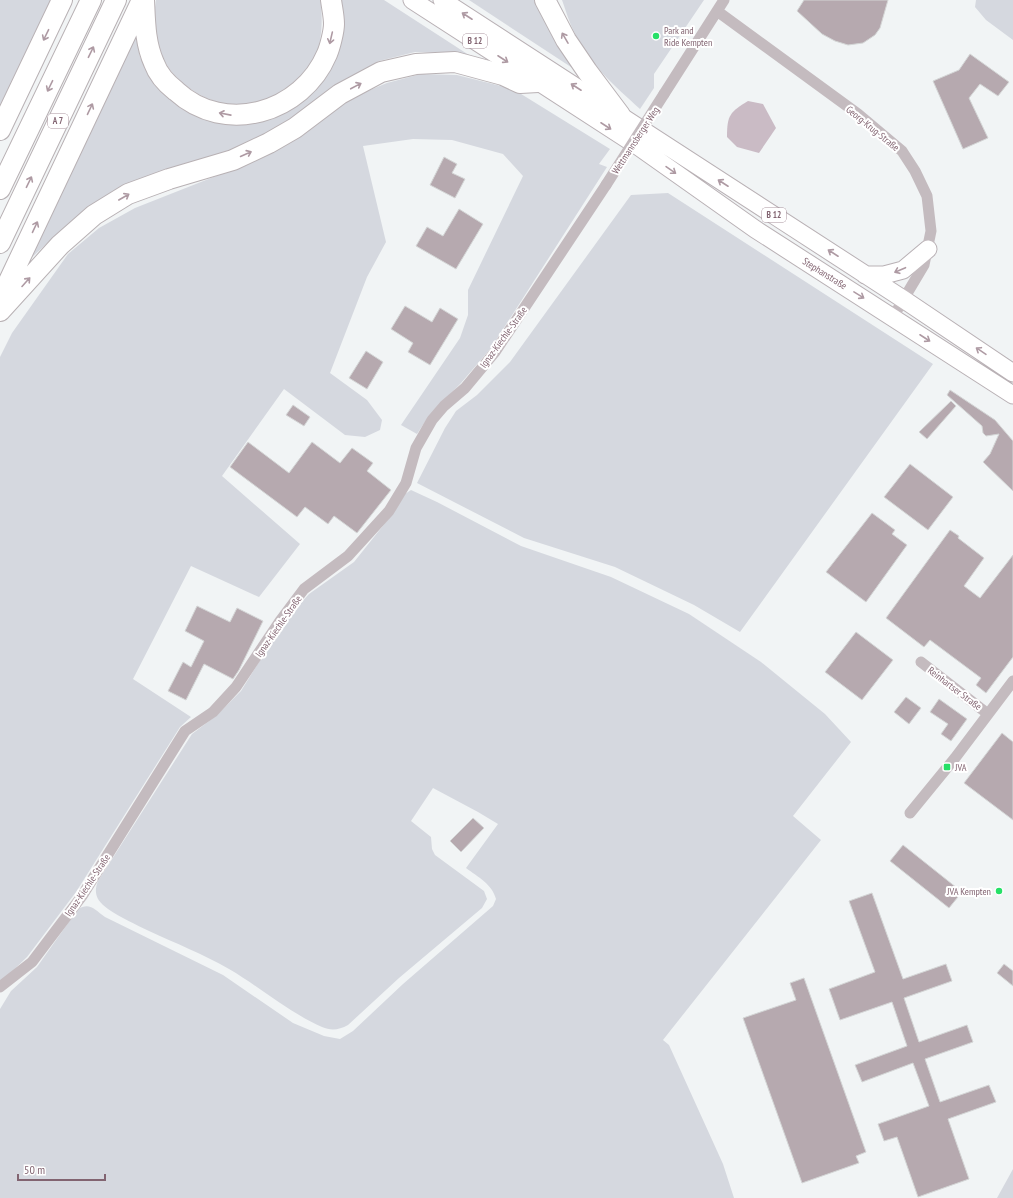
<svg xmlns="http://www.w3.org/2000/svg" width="1013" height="1198" font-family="'PT Sans Narrow',sans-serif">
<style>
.green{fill:#d5d8df}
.water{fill:#cabbc5}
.building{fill:#b6a9af;stroke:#d4d6d6}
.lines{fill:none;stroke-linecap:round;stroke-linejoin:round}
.primary-casing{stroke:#b9b1b5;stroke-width:19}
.motorway-casing{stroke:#b8b1b4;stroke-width:22}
.minor{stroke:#c4bbbf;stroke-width:11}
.primary{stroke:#fff;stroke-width:17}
.motorway{stroke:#fff;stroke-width:20}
.minor-bridge{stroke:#c4bbbf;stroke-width:11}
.oneway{stroke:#ae9aa3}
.poi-dot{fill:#26e067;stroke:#fff;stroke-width:1.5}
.labels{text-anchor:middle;stroke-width:4;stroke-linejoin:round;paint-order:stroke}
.shield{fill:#fff;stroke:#a8929c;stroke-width:1}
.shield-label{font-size:9px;font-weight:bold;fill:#826471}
.poi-label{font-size:10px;fill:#826471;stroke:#fff;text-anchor:start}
.street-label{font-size:10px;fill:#826471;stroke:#fff}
</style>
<rect width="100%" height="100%" fill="#f1f4f5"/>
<!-- green -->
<path class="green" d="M0 0H52L0 110Z
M156 0H321C322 19 323 39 315 57 310 70 295 82 284 90 275 95 264 102 254 104 226 111 189 94 172 72 163 61 154 39 153 24 153 17 155 8 156 0Z
M338 0H384L472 57 452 53 415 52 379 61 337 86 290 121 264 137 90 208 54 237 29 260 135 32 140 57 154 82 172 101 195 115 221 122 253 123 285 111 309 95Z
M469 0H534L559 46 574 69Z
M562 0H704L654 74V88L640 109C615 86 588 63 574 32 569 22 566 11 562 0Z
M976 0H1013V40L986 20 975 7Z
M421 74 457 75 513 89 610 149 599 164 607 167 491 348 461 383 428 417 417 434 401 425 460 338 468 315V290L523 176 503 154 452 140 413 139 363 146 386 242 367 277 330 373 367 400 382 420 380 430 365 437 345 435 284 389 222 476 300 544 259 597 191 566 133 679 191 717 180 727 76 892 27 957 0 983V357L12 333 68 254 99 228 135 208 244 165 343 101 387 83Z
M668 193 933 364 740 632 694 605 615 567 524 538 417 483 445 428 456 411 477 395 510 362 631 195Z
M411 490 437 502 521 546 611 577 689 614 761 662 825 714 851 742 793 816 821 840 663 1040 669 1045 723 1164 734 1198H0V1009L11 991 37 967 78 909C90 902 95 910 105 917L223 975 293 1023 324 1036 340 1039 353 1031 403 984 493 906 496 899C492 884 478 877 466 868L498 824 478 812 433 788 411 821 431 837 432 849 435 855 484 891 487 899 482 908 399 978 348 1025C339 1030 331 1031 322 1027 288 1012 260 987 229 969 203 954 175 943 149 931 135 924 121 918 108 909 97 901 93 894 98 881L192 734 217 715 241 691 283 623 309 594 354 562 394 512 405 494Z
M1013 1169V1198H997Z"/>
<!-- water -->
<path class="water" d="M748 101 763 104 776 128 759 153 737 147 727 137C727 115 730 112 748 101Z"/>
<!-- building -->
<path class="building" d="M804 0H888L880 28 875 35 863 43 848 45 835 41 822 34 797 11Z
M970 54 1009 82 998 96 980 84 969 98 988 138 963 149 933 81 959 70Z
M444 157 457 164 452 173 465 179 455 198 430 185Z
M459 209 483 224 456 269 416 246 427 227 443 236Z
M405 306 432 322 440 308 458 319 430 365 408 352 413 343 391 329Z
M366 351 383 362 367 389 349 378Z
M950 390 995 420 1013 441V491L983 462 990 454 999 434 986 436 983 433 982 426 947 395Z
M951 401 956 406 927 439 919 432Z
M293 405 310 417 304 426 286 415Z
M248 442 289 473 312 442 340 463 352 448 373 463 367 471 391 490 357 533 334 516 328 524 305 507 297 517 230 467Z
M910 464 953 497 928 530 884 497Z
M872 513 895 530 892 534 907 545 866 602 826 572Z
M950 530 959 536 958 538 984 558 964 586 980 598 1013 555V657L986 693 976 685 981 678 930 640 924 647 886 618Z
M197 606 230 622 237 608 263 621 239 670 233 679 204 664 186 700 168 691 183 662 191 667 204 641 185 631Z
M856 632 893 660 862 700 825 672Z
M906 697 921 708 909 724 894 712Z
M939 699 967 719 951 741 941 734 948 724 930 712Z
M1002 733 1013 742V820L964 783Z
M473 818 484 828 461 852 450 841Z
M903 845 962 892 949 908 890 861Z
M872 893 903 979 946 964 952 981 904 998 919 1042 967 1025 973 1042 925 1059 940 1102 989 1085 996 1102 948 1119 969 1179 918 1197 897 1137 884 1141 878 1124 929 1106 913 1063 862 1082 855 1065 907 1046 892 1002 840 1020 829 989 875 972 849 901Z
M1004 964 1013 971V986L997 973Z
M804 978 866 1152 856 1156 859 1163 802 1183 743 1018 796 1000 790 983Z"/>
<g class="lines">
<defs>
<path id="primary" d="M412 0 639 147 755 229 1013 395
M442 0 903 299 1013 373
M865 275H884L903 270 928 249"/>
<path id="motorway" d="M144 0C145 21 145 43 154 63 158 74 167 84 176 91 225 136 302 113 327 54 330 47 334 31 334 24 334 16 332 8 331 0
M545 0 566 40 587 71 620 115
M0 130 62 0
M0 189 91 0
M0 243 116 0
M0 300 142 0
M0 311 60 245 94 215 128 194 169 179 233 160 269 143 295 128 340 94 381 72 416 64 455 62 503 75 520 83 538 82"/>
</defs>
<!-- primary casing -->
<use href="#primary" class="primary-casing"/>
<!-- motorway casing -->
<use href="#motorway" class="motorway-casing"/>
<!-- minor -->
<path class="minor" d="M717 11 858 114 902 151 915 171 927 196 931 231 924 265 893 317
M664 94 724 0
M921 662 988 714
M910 813 955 758 1013 681
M0 987 32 962 82 896 185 731 213 712 236 687 280 621 304 589 348 556 389 511 406 483 416 448 432 420 444 406 465 388 495 352 606 185"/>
<!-- primary -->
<use href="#primary" class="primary"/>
<!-- motorway -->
<use href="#motorway" class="motorway"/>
<!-- minor-bridge -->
<path class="minor-bridge" d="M606 185 664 94"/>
</g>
<!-- one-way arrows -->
<defs><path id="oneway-shaft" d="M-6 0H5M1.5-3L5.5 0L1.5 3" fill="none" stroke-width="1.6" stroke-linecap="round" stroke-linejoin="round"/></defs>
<g class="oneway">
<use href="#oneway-shaft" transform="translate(467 16) rotate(-147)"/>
<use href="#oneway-shaft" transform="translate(46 35) rotate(116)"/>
<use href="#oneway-shaft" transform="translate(331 38) rotate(103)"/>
<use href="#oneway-shaft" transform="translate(565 38) rotate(-120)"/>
<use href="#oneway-shaft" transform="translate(91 52) rotate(-64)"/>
<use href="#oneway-shaft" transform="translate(503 59) rotate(33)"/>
<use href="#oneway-shaft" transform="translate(50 86) rotate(116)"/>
<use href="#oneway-shaft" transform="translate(356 86) rotate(-28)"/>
<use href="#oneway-shaft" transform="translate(576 87) rotate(-147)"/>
<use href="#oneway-shaft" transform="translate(90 109) rotate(-65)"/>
<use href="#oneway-shaft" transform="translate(225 114) rotate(-169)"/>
<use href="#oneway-shaft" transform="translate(606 126) rotate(33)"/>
<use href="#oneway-shaft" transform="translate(246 154) rotate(-24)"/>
<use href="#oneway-shaft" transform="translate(671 170) rotate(35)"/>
<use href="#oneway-shaft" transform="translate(29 182) rotate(-64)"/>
<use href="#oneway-shaft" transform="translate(723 183) rotate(-147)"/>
<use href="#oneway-shaft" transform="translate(124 197) rotate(-30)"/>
<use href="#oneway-shaft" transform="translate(35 227) rotate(-65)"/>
<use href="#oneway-shaft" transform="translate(833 253) rotate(-147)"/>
<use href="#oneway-shaft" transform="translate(900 270) rotate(157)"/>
<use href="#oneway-shaft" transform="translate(26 282) rotate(-48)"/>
<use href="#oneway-shaft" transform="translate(859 295) rotate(32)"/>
<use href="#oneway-shaft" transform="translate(925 338) rotate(33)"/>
<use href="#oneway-shaft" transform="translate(981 351) rotate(-146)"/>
</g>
<!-- markers -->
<g class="poi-dot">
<circle cx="656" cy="36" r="4"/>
<rect x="943" y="763" width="8" height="8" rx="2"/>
<circle cx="999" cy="891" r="4"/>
</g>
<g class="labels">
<!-- shield labels -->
<g class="shield">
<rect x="463" y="34" width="24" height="14" rx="3"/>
<rect x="48" y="114" width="20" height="14" rx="3"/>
<rect x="762" y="208" width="24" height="14" rx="3"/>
</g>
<g class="shield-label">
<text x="475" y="44">B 12</text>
<text x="58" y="124">A 7</text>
<text x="774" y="218">B 12</text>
</g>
<!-- poi labels -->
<g class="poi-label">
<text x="664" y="34">Park and<tspan x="664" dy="12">Ride Kempten</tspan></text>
<text x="955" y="771">JVA</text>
<text x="991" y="895" text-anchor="end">JVA Kempten</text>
</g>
<!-- street labels -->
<g class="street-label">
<text transform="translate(873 128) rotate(39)" y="4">Georg-Krug-Straße</text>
<text transform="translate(635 140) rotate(-57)" y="4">Wettmannsberger Weg</text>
<text transform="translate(825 273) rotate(32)" y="4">Stephanstraße</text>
<text transform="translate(503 337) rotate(-54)" y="4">Ignaz-Kiechle-Straße</text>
<text transform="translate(278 626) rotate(-55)" y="4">Ignaz-Kiechle-Straße</text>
<text transform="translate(955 688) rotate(37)" y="4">Reinhartser Straße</text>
<text transform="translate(87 885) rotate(-56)" y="4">Ignaz-Kiechle-Straße</text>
</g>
</g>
<!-- scale -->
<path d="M18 1174v6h87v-6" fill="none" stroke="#826471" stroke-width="2"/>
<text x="24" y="1174" font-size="12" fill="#826471" stroke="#ffffff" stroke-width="3" paint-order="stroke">50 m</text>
</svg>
